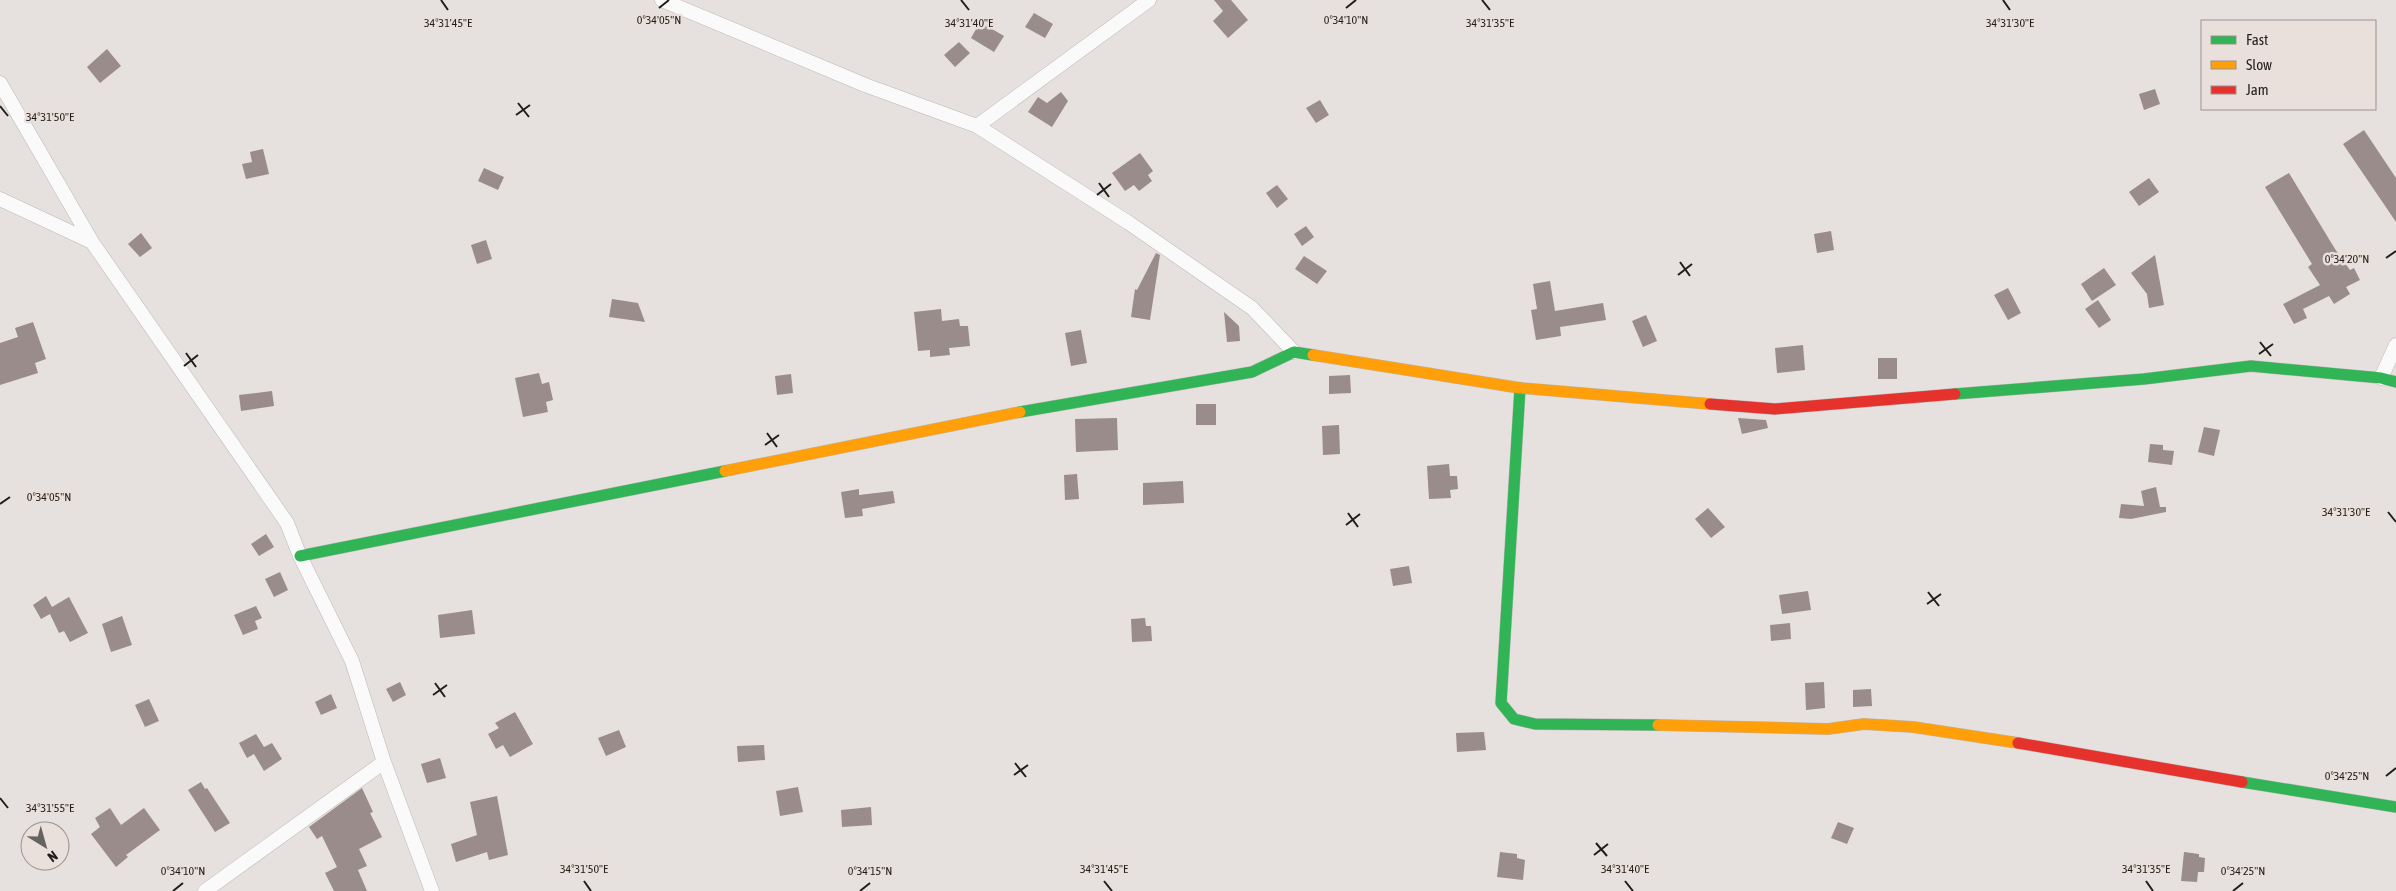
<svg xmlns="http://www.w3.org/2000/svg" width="2396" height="891" font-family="'Asap Condensed',sans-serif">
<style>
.building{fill:#998c8a}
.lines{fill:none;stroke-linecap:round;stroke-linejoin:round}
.street-casing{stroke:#bcb8b6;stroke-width:15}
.fast-casing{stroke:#bcb8b6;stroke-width:12}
.slow-casing{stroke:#bcb8b6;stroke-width:12}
.jam-casing{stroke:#bcb8b6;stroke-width:12}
.street{stroke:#fbfafa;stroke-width:14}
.fast{stroke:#30b455;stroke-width:11}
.slow{stroke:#ff9f0a;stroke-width:11}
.jam{stroke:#e5322d;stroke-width:11}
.ticks{fill:none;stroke:#201d1b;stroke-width:2}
.ticks-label{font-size:12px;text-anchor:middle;fill:#201d1b;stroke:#eae0db;stroke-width:5;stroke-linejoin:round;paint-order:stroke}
</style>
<rect width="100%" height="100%" fill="#e6e1de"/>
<!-- building -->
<path class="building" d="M1214 0H1231L1248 20 1228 38 1213 21 1223 11Z
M1034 13 1053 24 1045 38 1025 27Z
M980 22 1004 36 994 52 971 38Z
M959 42 970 53 955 67 944 55Z
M107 49 121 66 100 83 87 67Z
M2155 89 2160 104 2144 110 2139 94Z
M1061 92 1068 101 1052 127 1028 112 1038 97 1047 103Z
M1320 100 1329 115 1316 123 1306 108Z
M2364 130 2396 178V222L2343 144Z
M263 149 269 174 246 179 242 164 252 162 250 152Z
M1140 153 1153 171 1148 175 1152 181 1139 191 1134 185 1125 191 1112 173Z
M484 168 504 177 498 190 478 181Z
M2289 173 2335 249 2350 270 2354 268 2360 280 2346 287 2350 294 2334 304 2329 296 2303 309 2307 318 2294 324 2283 304 2320 285 2308 267 2312 264 2265 187Z
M2149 178 2159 192 2139 206 2129 192Z
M1277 185 1288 199 1277 208 1266 193Z
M1306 226 1314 237 1302 246 1294 234Z
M1831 231 1834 250 1817 253 1814 234Z
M141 233 152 248 140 257 128 244Z
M486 240 492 259 477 264 471 245Z
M1156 253 1160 255 1150 320 1131 317 1135 289 1137 290Z
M2155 255 2164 305 2149 308 2147 294 2131 273Z
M1304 256 1327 271 1317 284 1295 269Z
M2104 268 2116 285 2092 301 2081 284Z
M1550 281 1555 311 1603 303 1606 320 1560 327 1561 336 1536 340 1531 310 1537 309 1533 284Z
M2008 288 2021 313 2008 320 1994 295Z
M612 299 638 303 645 322 609 317Z
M2098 300 2111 320 2099 328 2085 309Z
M941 309 942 321 959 319 960 326H968L970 346 949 348 950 355 930 357V350L918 351 914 312Z
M1224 312 1239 326 1240 341 1227 342Z
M1646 315 1657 341 1643 347 1632 321Z
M33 322 46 359 35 363 38 373 0 385V343L18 337 15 328Z
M1081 330 1087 363 1071 366 1065 333Z
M1803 345 1805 370 1777 373 1775 348Z
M1878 358H1897V379H1878Z
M539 373 542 384 549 382 553 400 546 402 548 412 523 417 515 378Z
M791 374 793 393 777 395 775 376Z
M1350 375 1351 393 1329 394V376Z
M272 391 274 406 241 411 239 395Z
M1196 404H1216V425H1196Z
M1117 418 1118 450 1076 452 1075 419Z
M1738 418 1766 420 1768 428 1742 434Z
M1339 425 1340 454 1323 455 1322 426Z
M2204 427 2220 430 2214 456 2198 452Z
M2150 444 2163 445V450L2174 451 2172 465 2148 462Z
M1449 464 1450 476H1457L1458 489 1450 490 1451 498 1429 499 1427 466Z
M1077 474 1079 499 1065 500 1064 475Z
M1183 481 1184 503 1143 505V483Z
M2156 487 2160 507H2166V512L2131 519 2119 518 2121 504 2144 506 2141 491Z
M859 489V495L893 491 895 503 862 509 863 516 845 518 841 492Z
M1708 508 1725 527 1711 538 1695 519Z
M266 534 274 547 259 556 251 544Z
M1409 566 1412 583 1393 586 1390 569Z
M280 572 288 590 274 597 265 579Z
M1808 591 1811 610 1782 614 1779 595Z
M46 596 52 607 69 597 88 633 70 642 64 631 59 633 50 614 41 619 33 605Z
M256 606 262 618 255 621 258 629 243 635 234 615Z
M472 610 475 634 440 638 438 615Z
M122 616 132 645 111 652 102 624Z
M1145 618 1146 626H1151L1152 641 1132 642 1131 619Z
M1790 623 1791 639 1771 641 1770 625Z
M400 682 406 695 393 702 386 689Z
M1824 682 1825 708 1806 710 1805 683Z
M1871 689 1872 706 1853 707V690Z
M331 694 337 708 321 715 315 702Z
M149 699 159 721 145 727 135 705Z
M515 712 533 744 510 757 503 745 496 749 488 734 499 728 495 723Z
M619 730 626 747 606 756 598 738Z
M1484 732 1486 750 1457 752 1456 733Z
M256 734 264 747 272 743 282 759 264 771 254 754 247 758 239 743Z
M764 745 765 760 738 762 737 746Z
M440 758 446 778 427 783 421 764Z
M201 782 205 789 207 788 230 823 215 832 188 790Z
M798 787 803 812 780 816 776 791Z
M362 788 373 812 370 813 382 837 359 849 367 866 358 870 367 891H334L325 873 337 867 322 836 317 839 309 827Z
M497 796 508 855 489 860 487 852 456 862 451 844 477 835 470 802Z
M871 807 872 825 842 827 841 810Z
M110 808 121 825 144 808 160 830 126 855 128 857 116 867 91 834 100 827 95 818Z
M1838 822 1854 828 1847 844 1831 838Z
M1500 852 1517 854V858L1525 860 1523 880 1497 877Z
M2184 852 2199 854V857L2205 858 2204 872H2198L2197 882 2181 881Z"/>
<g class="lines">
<defs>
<path id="street" d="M662 0 865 85 977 126 1129 223 1252 308 1294 352
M0 83 92 242 287 523 300 556 352 661 384 762 432 891
M977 126 1149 0
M0 199 92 242
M2381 378 2396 345
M205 891 384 762"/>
<path id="fast" d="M1520 388 1501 703 1514 719 1535 724 1658 725
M1955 394 2144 379 2251 366 2381 378 2396 382
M1020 412 1252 372 1294 352 1313 355
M300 556 725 471
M2242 782 2396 807"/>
<path id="slow" d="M1313 355 1520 388 1710 404
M725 471 1020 412
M1658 725 1828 729 1864 724 1913 727 2018 743"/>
<path id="jam" d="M1710 404 1775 409 1955 394
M2018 743 2242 782"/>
</defs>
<!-- street casing -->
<use href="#street" class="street-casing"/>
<!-- fast casing -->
<use href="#fast" class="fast-casing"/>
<!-- slow casing -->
<use href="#slow" class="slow-casing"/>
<!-- jam casing -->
<use href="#jam" class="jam-casing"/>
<!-- street -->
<use href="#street" class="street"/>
<!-- fast -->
<use href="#fast" class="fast"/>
<!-- slow -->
<use href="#slow" class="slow"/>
<!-- jam -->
<use href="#jam" class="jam"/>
</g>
<!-- ticks -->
<path class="ticks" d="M441 0 448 10M961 0 969 10M1482 0 1490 10M2003 0 2010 10M659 8 669 0M1346 8 1356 0M518 103 529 117M0 106 8 116M516 115 530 105M1099 183 1109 197M1097 195 1111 184M2386 258 2396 251M1680 262 1690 276M1678 275 1692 264M2260 342 2271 356M186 353 196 367M2259 354 2273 344M184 366 198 355M767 433 777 447M765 445 779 435M0 504 10 497M2388 512 2396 522M1348 513 1358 527M1346 525 1360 514M1928 592 1939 606M1927 604 1941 594M435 683 445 697M433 695 447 685M1015 763 1026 777M1014 775 1028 765M2386 776 2396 768M0 798 8 808M1596 843 1607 856M1594 855 1608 844M584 881 591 891M1104 881 1112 891M1625 881 1633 891M2146 881 2153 891M173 891 183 883M860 891 870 883M2233 891 2243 883"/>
<g class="ticks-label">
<text x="659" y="24">0°34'05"N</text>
<text x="1346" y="24">0°34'10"N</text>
<text x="448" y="27">34°31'45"E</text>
<text x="969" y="27">34°31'40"E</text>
<text x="1490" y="27">34°31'35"E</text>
<text x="2010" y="27">34°31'30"E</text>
<text x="50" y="121">34°31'50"E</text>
<text x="2347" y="263">0°34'20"N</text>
<text x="49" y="501">0°34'05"N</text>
<text x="2346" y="516">34°31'30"E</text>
<text x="2347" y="780">0°34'25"N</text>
<text x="50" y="812">34°31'55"E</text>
<text x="584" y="873">34°31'50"E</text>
<text x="1104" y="873">34°31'45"E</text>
<text x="1625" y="873">34°31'40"E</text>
<text x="2146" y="873">34°31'35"E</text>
<text x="183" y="875">0°34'10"N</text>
<text x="870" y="875">0°34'15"N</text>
<text x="2243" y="875">0°34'25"N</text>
</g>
<!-- legend -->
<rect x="2201" y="20" width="175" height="90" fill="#eae0db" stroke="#99928e"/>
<rect x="2211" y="36" width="25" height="8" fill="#30b455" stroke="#99928e"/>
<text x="2246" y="45" font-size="15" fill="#201d1b">Fast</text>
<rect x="2211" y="61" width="25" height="8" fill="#ff9f0a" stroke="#99928e"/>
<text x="2246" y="70" font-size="15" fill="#201d1b">Slow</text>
<rect x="2211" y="86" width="25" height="8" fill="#e5322d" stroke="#99928e"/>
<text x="2246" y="95" font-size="15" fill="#201d1b">Jam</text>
<!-- north arrow -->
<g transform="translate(45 846) rotate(143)"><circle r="24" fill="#eae0db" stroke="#99928e"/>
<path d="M0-4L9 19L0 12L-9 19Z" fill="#65625f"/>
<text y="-8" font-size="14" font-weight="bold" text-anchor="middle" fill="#201d1b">N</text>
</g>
</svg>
